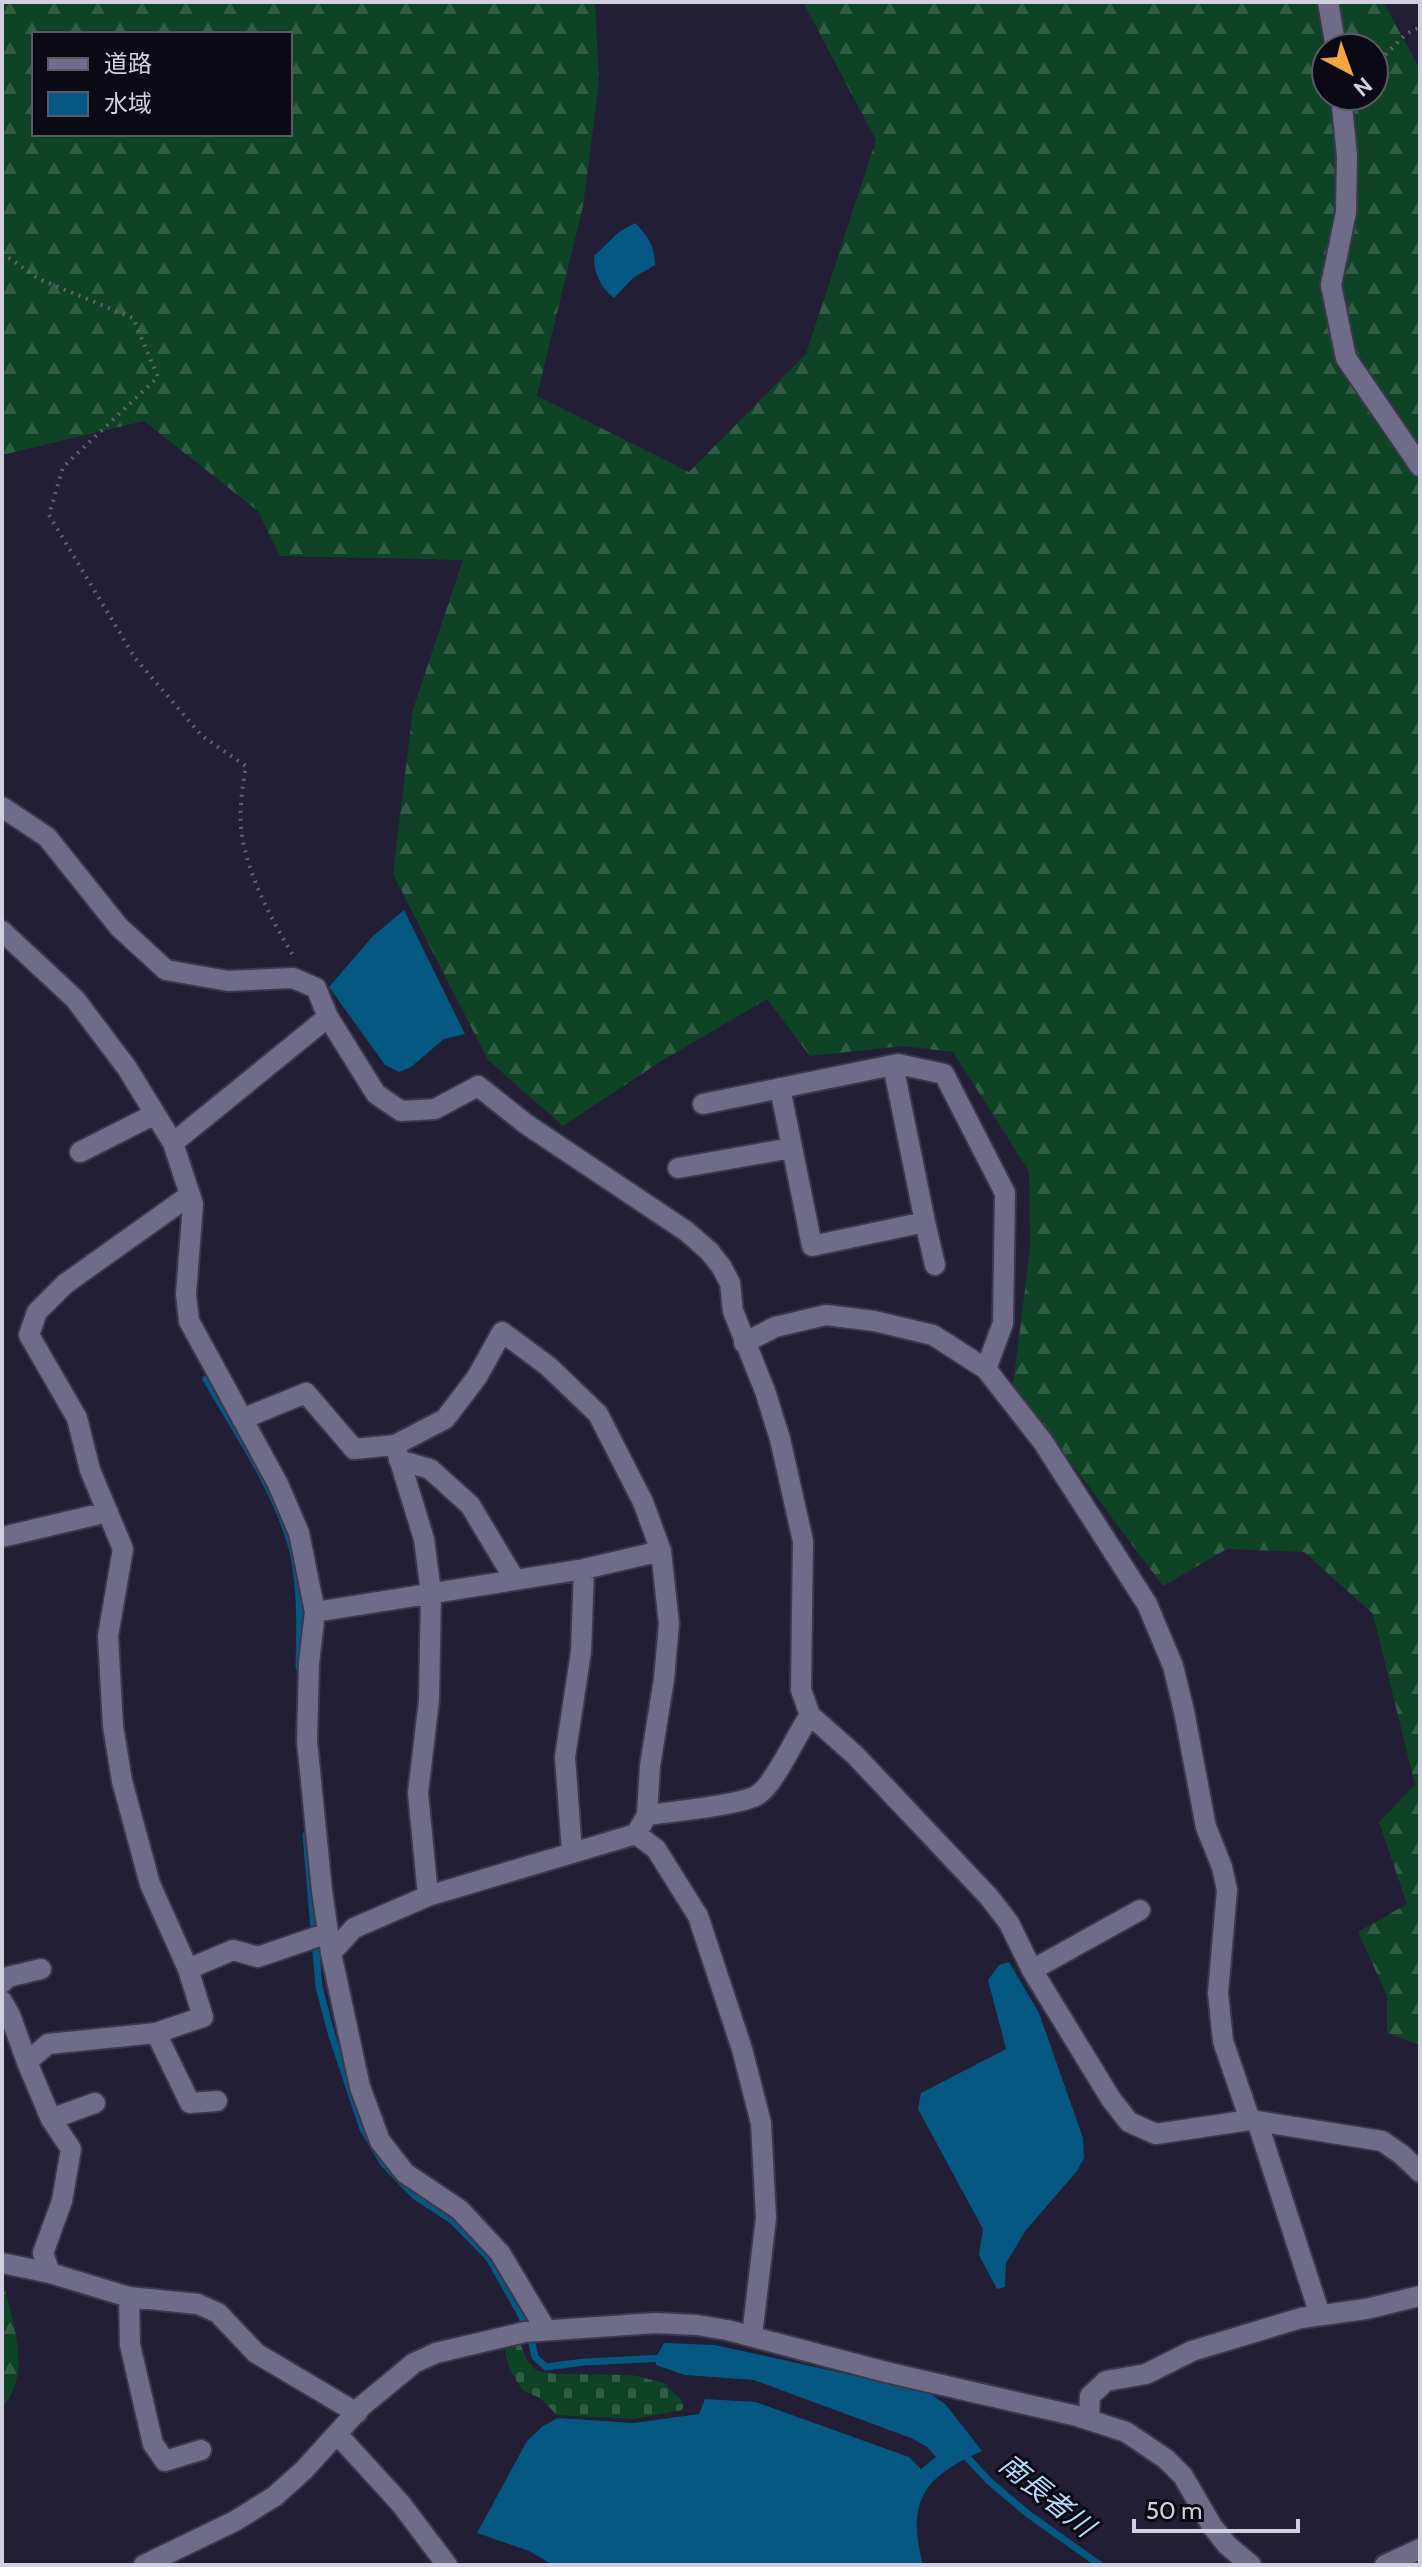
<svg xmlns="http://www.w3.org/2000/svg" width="1422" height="2567" font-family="Cabin,'Noto Sans JP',sans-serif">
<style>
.forest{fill:url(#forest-firs);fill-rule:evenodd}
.cemetery{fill:url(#cemetery-stones)}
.water{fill:#055881}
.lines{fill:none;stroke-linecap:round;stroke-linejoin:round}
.stream{stroke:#055881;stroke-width:7}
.minor-casing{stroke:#3b384c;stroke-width:24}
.path{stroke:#646176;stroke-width:4;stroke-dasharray:2 6;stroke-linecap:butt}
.minor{stroke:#6e6c89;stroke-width:20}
.labels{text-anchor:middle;stroke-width:6;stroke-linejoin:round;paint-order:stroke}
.water-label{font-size:28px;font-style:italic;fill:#b2dcfa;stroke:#0b0a14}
</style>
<defs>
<pattern id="forest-firs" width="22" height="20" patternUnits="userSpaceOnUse" patternTransform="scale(2)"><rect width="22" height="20" fill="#0e4325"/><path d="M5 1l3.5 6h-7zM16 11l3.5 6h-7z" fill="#305d44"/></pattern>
<pattern id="cemetery-stones" width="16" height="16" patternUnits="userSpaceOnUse" patternTransform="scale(2)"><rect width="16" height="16" fill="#0e4325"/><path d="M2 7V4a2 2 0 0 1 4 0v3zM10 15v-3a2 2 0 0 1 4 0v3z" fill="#305d44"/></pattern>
</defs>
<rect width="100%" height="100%" fill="#211e36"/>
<!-- forest -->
<path class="forest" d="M2 2H595L599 82 583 206 537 396 689 472 806 354 876 140 803 2H1383L1420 69V2045L1387 2033V1996L1358 1932 1407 1904 1379 1822 1415 1785 1373 1614 1304 1552 1227 1549 1163 1586 1013 1385 1030 1249 1029 1171 953 1052 903 1046 810 1056 767 999 663 1060 563 1126 488 1060 393 874 413 709 463 560 280 556 258 511 144 421 2 455ZM34 34H290V134H34ZM1326 48H1374V96H1326Z
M2 2278C11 2317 34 2374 2 2407Z"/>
<!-- cemetery -->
<path class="cemetery" d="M521 2345 527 2361 537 2371 555 2374 632 2375 665 2383 684 2404 682 2410 634 2419 557 2415 540 2398 522 2390 510 2370 504 2346Z"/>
<!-- water -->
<path class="water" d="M635 223C648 236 655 246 655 265L633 278 614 298C600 287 594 273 594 256L619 232Z
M404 910 465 1034 444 1039 411 1067 399 1072 385 1065 329 987 373 936Z
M1009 1962 1039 2013 1083 2138 1084 2158 1077 2171 1026 2230 1006 2263 1005 2287 997 2289 979 2255 983 2229 918 2109 921 2093 1006 2049 988 1980 999 1965Z
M664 2343 715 2345 928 2392 946 2405 982 2451C924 2477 906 2500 923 2565H553L529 2551 477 2533 527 2441 543 2426 558 2418 633 2423 699 2414 705 2399 756 2402 909 2457 921 2469 936 2457 927 2447 911 2438 754 2380 685 2375 656 2365V2357Z"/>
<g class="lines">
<!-- stream -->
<path class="stream" d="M206 1379C237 1433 280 1495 294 1556 301 1592 300 1630 299 1667
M306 1835 319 1987 332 2036 363 2129 384 2164 415 2196 452 2220 489 2258 520 2313 531 2338 535 2357 546 2367 584 2362 665 2358
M963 2453 989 2481 1028 2514 1100 2565"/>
<defs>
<path id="minor" d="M1328 2 1336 48
M1341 96 1347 156 1346 212 1331 285 1346 358 1420 466
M2 807 47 837 119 927 166 970 228 981 293 978 316 988 328 1017
M2 931 75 999 127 1068 173 1143 193 1204 186 1294 189 1321 278 1484 299 1533 315 1612 309 1663 307 1741 322 1891 331 1953 360 2087 380 2141 405 2173 460 2210 500 2253 546 2330
M780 1088 812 1246 925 1222 893 1065
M703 1104 898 1064 944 1074 1005 1193 1003 1323 986 1369
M173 1143 328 1017 376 1094 401 1111 435 1109 478 1086 526 1124 686 1231 709 1251 721 1266 730 1283 733 1311 765 1391 780 1439 803 1541 801 1690 810 1715 855 1755 989 1897 1009 1923 1032 1970 1111 2099 1129 2122 1156 2134 1250 2120 1382 2141 1401 2154 1420 2172
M80 1152 155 1114
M678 1168 792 1148
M925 1222 935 1265
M744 1343 775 1327 826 1315 874 1321 933 1335 986 1369 1043 1442 1147 1604 1173 1666 1184 1711 1206 1827 1222 1867 1227 1890 1218 1993 1223 2041 1250 2120
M242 1419 306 1393 354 1449 395 1445 445 1419 477 1377 502 1332 548 1366 598 1414 643 1502 661 1551 669 1624 664 1679 650 1766 647 1815 636 1834
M395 1445 424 1539 431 1593 429 1700 418 1793 428 1896
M399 1460 430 1469 470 1505 515 1580
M2 1537 108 1512
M315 1612 584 1569 661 1551
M647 1815C669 1812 744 1805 759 1794 775 1783 797 1734 810 1715
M572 1852 565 1757 581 1652 584 1569
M328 1933 258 1957 233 1950 188 1969 203 2017 156 2033 48 2044 27 2062 51 2119 71 2149 62 2201 43 2253 50 2273 129 2297 198 2304 218 2313 256 2353 357 2413
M331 1953 354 1928 428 1896 636 1834 656 1849 698 1916 742 2049 761 2123 766 2218 752 2336
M188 1969 150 1884 122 1781 113 1726 108 1636 123 1549 90 1470 77 1418 29 1335 37 1312 65 1284 190 1195
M1032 1970 1140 1910
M2 1983 8 1977 41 1969
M2 2001 10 2015 27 2062
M156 2033 190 2103 217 2101
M51 2119 95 2103
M1257 2121 1320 2315
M2 2263 50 2273
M129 2297 130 2345 153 2444 165 2461 201 2450
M1089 2419 1090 2396 1106 2381 1146 2374 1192 2351 1301 2318 1366 2309 1420 2296
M338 2435 401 2504 447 2565
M144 2565 235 2521 275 2496 304 2470 362 2406 414 2363 436 2353 525 2332 655 2323 697 2325 727 2330 886 2372 1077 2416 1126 2432 1166 2459 1183 2476 1212 2526 1227 2545 1251 2565
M1385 2565 1420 2549"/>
</defs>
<!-- minor casing -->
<use href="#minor" class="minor-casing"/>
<!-- path -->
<path class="path" d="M1374 66 1406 34 1420 27
M2 253 39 279 133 318 158 377 63 467 49 515 135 658 202 736 246 766C242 789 238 817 243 841 251 882 273 922 294 957"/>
<!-- minor -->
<use href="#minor" class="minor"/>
</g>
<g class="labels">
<!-- water labels -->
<g class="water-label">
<text transform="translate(1047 2495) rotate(39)" y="10">南長者川</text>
</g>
</g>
<!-- border -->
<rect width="1422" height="2567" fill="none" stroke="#d1d0e0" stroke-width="8"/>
<!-- legend -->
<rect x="32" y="32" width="260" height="104" fill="#0b0a14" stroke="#5a5966" stroke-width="2"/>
<rect x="48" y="58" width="40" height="12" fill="#6e6c89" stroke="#5a5966" stroke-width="2"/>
<text x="104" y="72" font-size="24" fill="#d1d0e0">道路</text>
<rect x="48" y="92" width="40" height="24" fill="#055881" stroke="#5a5966" stroke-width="2"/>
<text x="104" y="112" font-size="24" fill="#d1d0e0">水域</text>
<!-- north arrow -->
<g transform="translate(1350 72) rotate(139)"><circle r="38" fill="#0b0a14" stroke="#5a5966" stroke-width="2"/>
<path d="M0-6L14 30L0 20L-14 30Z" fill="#f2a541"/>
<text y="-12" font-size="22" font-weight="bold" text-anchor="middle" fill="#d1d0e0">N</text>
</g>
<!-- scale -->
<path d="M1134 2519v12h164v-12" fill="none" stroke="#d1d0e0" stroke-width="4"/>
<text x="1146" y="2519" font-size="24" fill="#d1d0e0" stroke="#0b0a14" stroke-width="6" paint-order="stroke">50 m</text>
</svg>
